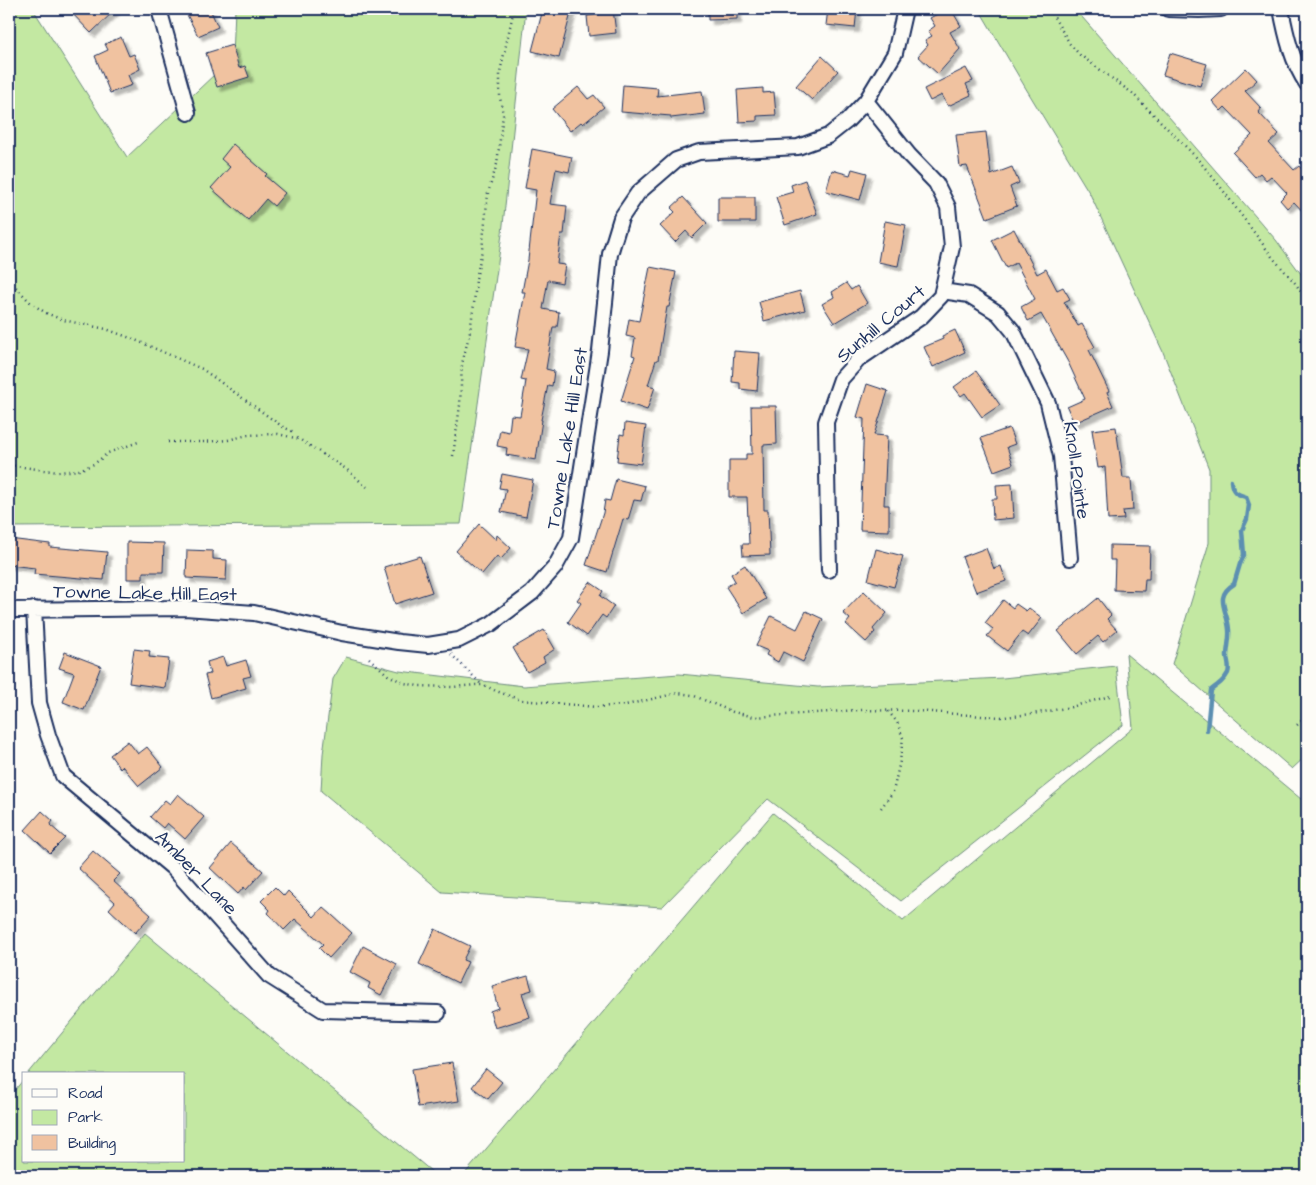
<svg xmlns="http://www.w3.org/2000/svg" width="1316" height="1185" font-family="'Architects Daughter',sans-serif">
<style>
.green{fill:#c3e8a2;stroke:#6f8c80}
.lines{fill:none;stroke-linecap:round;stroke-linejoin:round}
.stream{stroke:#5c8fb1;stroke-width:4.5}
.building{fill:#f0c2a0;stroke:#1b2f5e;filter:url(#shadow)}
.street-casing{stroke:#1b2f5e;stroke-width:18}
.path{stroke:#1b2f5e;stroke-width:2.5;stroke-dasharray:1 4;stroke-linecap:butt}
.street{stroke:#fdfcf7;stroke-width:14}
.labels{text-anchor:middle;stroke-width:4.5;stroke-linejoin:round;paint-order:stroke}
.street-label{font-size:19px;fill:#1b2f5e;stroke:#fdfcf7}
</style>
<defs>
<filter id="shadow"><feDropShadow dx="4.5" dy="4.5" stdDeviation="1" flood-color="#0004"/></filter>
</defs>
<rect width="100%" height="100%" fill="#fdfcf7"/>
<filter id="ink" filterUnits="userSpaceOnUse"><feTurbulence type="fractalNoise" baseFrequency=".02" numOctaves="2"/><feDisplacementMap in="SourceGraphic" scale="10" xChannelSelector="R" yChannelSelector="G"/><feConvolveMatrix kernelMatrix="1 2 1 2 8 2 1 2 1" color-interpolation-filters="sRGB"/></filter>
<g filter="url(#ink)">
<!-- green -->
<path class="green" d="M9 9H33L127 157 233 57 235 9H526L502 234 461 524 9 527Z
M979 9H1075L1276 240 1307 282V755L1292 769 1172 664 1209 543V469L1163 352 1090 194 1025 87Z
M1126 654 1307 804V1176H463L773 813 903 921 1133 728Z
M346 657 399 671 524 686 679 674 818 687 1003 678 1116 666 1123 725 901 901 768 799 662 907 442 892 321 791 323 754 333 679Z
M145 933 437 1176H9V1097L24 1079V1161H184V1074H28Z"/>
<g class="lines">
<!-- stream -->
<path class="stream" d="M1207 730 1211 690C1218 685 1224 681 1228 673 1230 668 1228 663 1227 657 1227 648 1230 639 1229 630 1228 610 1213 597 1234 584L1240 564 1244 555 1242 530 1247 519 1249 505 1246 497C1236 494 1232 492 1231 481"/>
</g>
<!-- building -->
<path class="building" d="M68 9H116L91 33Z
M184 9H210L218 27 198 36Z
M543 9H572L559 58 532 51Z
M599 9H613L616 33 589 36 587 16 600 14Z
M708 9H737V19L708 20Z
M828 9H857L855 28 826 25Z
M946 9H951L961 26 950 32 960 49 938 74 918 56 928 45 925 40 932 36 928 31 935 26 930 18Z
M121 37 129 56 134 54 140 69 128 75 132 85 110 93 95 56 108 50 105 44Z
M232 45 239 68 245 66 249 77 217 87 206 53Z
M1170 53 1207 64 1200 86 1163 75Z
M822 56 838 71 812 100 796 86Z
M966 68 973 81 966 84 971 95 948 106 942 95 930 101 924 89Z
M1246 68 1257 80 1245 91 1261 108 1258 112 1279 134 1269 143 1294 170 1299 166 1307 175V216L1294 202 1287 208 1280 200 1287 193 1271 176 1266 180 1260 173 1255 177 1233 153 1252 135 1225 107 1221 111 1212 101Z
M623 85 658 88 657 96 702 91 705 114 671 118V116L621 112Z
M578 87 588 99 594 95 604 107 583 124 581 122 570 131 552 109Z
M763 88V93L774 92 776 115 757 116V121L739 122 737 90Z
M986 132 991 175 1012 167 1019 183 1010 187 1017 206 987 218 967 166 960 167 956 135Z
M233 144 267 174 265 176 285 193 274 206 266 199 248 220 211 188 230 167 221 159Z
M532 149 572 157 569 172 556 169 550 204 567 206 564 234H561L557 264 565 265 562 283 548 280 543 309 559 312 557 327H553L546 369 554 371 552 386 548 385 541 420H542L536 460 506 455 507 448 497 446 500 430 509 432 511 415 520 416 526 381 521 380 528 349 515 347 525 292H522L528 260 536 190 525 188Z
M852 169 867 173 860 200 826 191 832 170 850 175Z
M805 180 817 214 785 225 776 197 793 192 791 185Z
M683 197 707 223 692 238 686 231 675 242 660 226 675 212 671 208Z
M718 197H755V222H718Z
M885 221 906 225 898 266 878 262Z
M1014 229 1037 274 1046 269 1057 290 1063 287 1070 299 1064 302 1078 326 1082 324 1095 347 1089 350 1109 391 1107 392 1113 406 1074 423 1067 407 1085 399 1068 362 1041 314 1028 321 1021 307 1035 299 1016 263 1006 268 992 240Z
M650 267 676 272 669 307H667L658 360H656L648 385 655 387 647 410 621 401 635 356 632 355 635 338 626 336 629 319 639 321Z
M846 283 851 290 857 286 867 303 834 323 822 304 834 297 832 292Z
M800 291 805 310 764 321 759 302Z
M955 330 965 352 933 367 924 347 943 339 942 336Z
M734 351 760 353 757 391 740 389V383L732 382Z
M976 371 1000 405 982 417 965 393 961 396 954 387Z
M867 384 888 391 874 435 887 436 884 505H889V531L860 530 864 419 857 417Z
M751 406H776L777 444 763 445 764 510H768L770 555 743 556 742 544H749L747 497H729V460H746V454H752Z
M625 423 646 426 641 464 617 461 620 434 624 435Z
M1116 427 1123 478H1131L1133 510 1123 511 1124 519 1108 520 1105 467 1098 468 1092 430Z
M1009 428 1015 444 1007 447 1013 464 994 471 981 438Z
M502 474 533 480 526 517 501 512 506 489 499 488Z
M616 479 645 486 641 501 634 500 628 520 623 519 607 572 586 565 603 513 605 500 610 501Z
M1012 484 1014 518 993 520 992 499H997L996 485Z
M479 524 496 540 497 535 511 548 501 559 497 556 482 574 456 551Z
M9 539 50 544V547L107 552 104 580 34 574 35 568 9 565Z
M127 542 164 543 163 572H143V579H127Z
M1110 545 1150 546 1149 579H1145L1144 591 1114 590 1115 560H1110Z
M986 548 994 569 1001 566 1006 581 976 592 962 557Z
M876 549 903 556 894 587 868 580Z
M187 550 213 551V559L227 560 226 580 186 578Z
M420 556 432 592 395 604 384 567Z
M745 565 766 599 743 613 726 587 735 581 731 574Z
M590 582 603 591 600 596 614 606 606 618 602 615 587 636 568 622 581 603 577 600Z
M864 591 887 613 873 629 875 632 866 642 846 624 850 619 843 613Z
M1098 598 1111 615 1107 619 1117 630 1103 642 1098 636 1077 654 1058 631Z
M1003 600 1013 608 1016 604 1026 611 1029 608 1042 618 1028 636 1022 632 1007 651 987 636 993 629 985 623Z
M806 611 823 619 803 662 783 652 778 662 766 655 768 651 756 646 771 616 797 629Z
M544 630 555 649 543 657 545 662 527 672 513 648Z
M134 649 150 651 149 657 169 659 165 688 129 683Z
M65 652 101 666 84 710 63 702 74 673 59 668Z
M223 657 226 666 246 660 251 676 243 678 246 688 211 698 205 675 210 674 207 662Z
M128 741 138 754 147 747 163 767 139 786 122 766 120 768 110 755Z
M178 794 204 817 185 839 167 823 163 828 150 817 165 800 170 804Z
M42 811 53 821 50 825 65 838 50 853 25 830Z
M231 843 263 871 246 890 244 887 238 894 210 868Z
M93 851 120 874 113 881 151 915 135 933 109 909 115 902 78 868Z
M275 887 284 896 288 891 314 917 323 907 352 933 329 958 319 948 323 944 295 919 284 930 268 913 270 910 261 901Z
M435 929 470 946 463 960 468 962 458 983 419 964Z
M363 946 397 964 381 995 368 988 370 983 350 972Z
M528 976 532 990 522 993 530 1017 495 1028 490 1011 498 1008 492 986Z
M452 1063 459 1101 418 1107 412 1069Z
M486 1069 502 1082 488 1099 472 1087Z"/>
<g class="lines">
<defs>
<path id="street" d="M159 9 188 113
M1168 9 1199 10 1221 9
M1281 9C1286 35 1292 62 1307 84
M942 291 969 295 998 313 1013 331 1048 403 1061 456 1070 558
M829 570 826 422 841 379 859 359 921 317 941 296 952 247 948 207 936 183 909 155 866 101
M34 609 39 703 48 735 63 776 173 868 269 976 323 1010 438 1013
M9 610 185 608 254 613 342 633 399 642 428 645 459 640 491 624 532 593 555 567 571 538 600 351 610 254 621 218 638 193 676 160 699 152 798 147 828 136 847 121 866 101 895 53 905 9"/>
</defs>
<!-- street casing -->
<use href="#street" class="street-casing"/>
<!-- path -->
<path class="path" d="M1049 9 1070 44 1080 55 1132 93 1197 158 1219 185 1273 258 1296 284 1307 302
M9 280 31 303 46 313 63 320 106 329 133 339 202 369 283 427 294 432
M168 442H203L228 440 248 435 278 434 299 439 346 469 367 487
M453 456 460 405 462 364 470 331 474 304 476 279 482 250 488 193 497 164 501 131 503 115 500 97V72L514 9
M9 465 58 472 79 470 94 464 108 453 141 441
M451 654 481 684
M369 658 388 675 404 683 418 686 453 687 476 685H484L496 691 521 700 596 707 626 705 678 693 692 695 733 712 755 717 859 710 918 711 982 716 1004 717 1032 714 1071 707 1110 696
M1297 725 1307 716
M881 808 893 792 900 761 903 738 897 722 888 711"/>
<!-- street -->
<use href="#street" class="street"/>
</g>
</g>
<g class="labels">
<!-- street labels -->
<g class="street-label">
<text transform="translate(880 323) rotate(-40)" y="7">Sunhill Court</text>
<text transform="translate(566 438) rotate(-81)" y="7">Towne Lake Hill East</text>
<text transform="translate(1078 470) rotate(82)" y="7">Knoll Pointe</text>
<text transform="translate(145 592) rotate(1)" y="7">Towne Lake Hill East</text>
<text transform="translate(197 872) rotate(46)" y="7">Amber Lane</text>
</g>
</g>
<!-- margin -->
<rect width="1316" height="1185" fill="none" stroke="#fdfcf7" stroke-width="30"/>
<rect x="15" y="15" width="1286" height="1155" fill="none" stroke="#1b2f5e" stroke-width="2" filter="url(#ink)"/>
<!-- legend -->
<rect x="22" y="1072" width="162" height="90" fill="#fdfcf7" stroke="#a3aaba"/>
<rect x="32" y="1089" width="25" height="8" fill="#fdfcf7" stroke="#a3aaba"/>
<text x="68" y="1098" font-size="15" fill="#1b2f5e">Road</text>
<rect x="32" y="1110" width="25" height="15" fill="#c3e8a2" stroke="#a3aaba"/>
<text x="68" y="1122" font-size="15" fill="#1b2f5e">Park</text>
<rect x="32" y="1135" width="25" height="15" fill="#f0c2a0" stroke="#a3aaba"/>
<text x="68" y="1148" font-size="15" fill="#1b2f5e">Building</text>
</svg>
